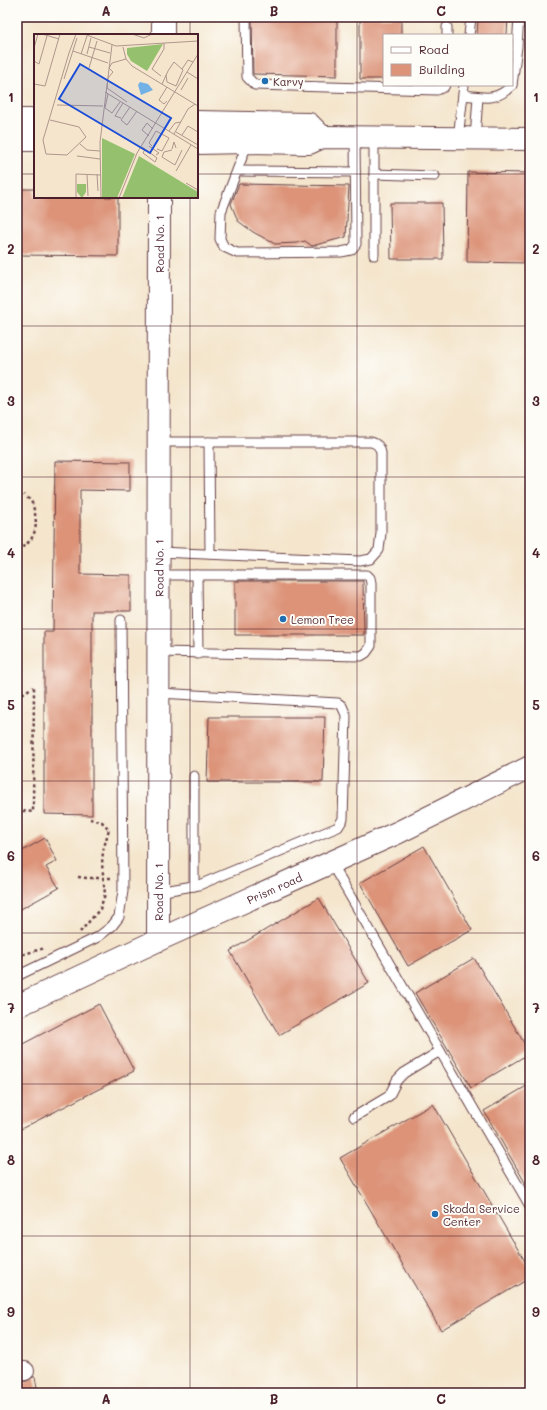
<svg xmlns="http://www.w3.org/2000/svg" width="547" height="1410" viewBox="0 0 547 1410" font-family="Mali,sans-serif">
	<rect width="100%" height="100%" fill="#fdfcf7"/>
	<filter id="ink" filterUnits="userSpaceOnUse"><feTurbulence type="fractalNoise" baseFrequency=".025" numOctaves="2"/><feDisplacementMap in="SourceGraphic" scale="8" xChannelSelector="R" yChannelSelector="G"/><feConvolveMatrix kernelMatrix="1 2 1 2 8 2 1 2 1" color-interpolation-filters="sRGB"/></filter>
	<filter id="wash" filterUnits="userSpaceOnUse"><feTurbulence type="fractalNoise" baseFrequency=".012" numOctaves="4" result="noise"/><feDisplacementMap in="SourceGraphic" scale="16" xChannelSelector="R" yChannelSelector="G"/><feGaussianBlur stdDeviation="0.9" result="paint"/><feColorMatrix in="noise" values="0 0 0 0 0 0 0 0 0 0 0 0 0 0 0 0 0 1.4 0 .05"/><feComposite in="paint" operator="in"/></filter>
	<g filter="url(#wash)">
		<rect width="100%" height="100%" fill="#f4e5cc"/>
		<g id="blocks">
			<g fill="#dc9378">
				<path d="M252,17H337V76L253,74Z"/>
				<path d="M360,17H401V35H384V79H360Z"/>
				<path d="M478,17H508L507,35H477Z"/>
				<path d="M468,172L530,173V263L467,262Z"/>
				<path d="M239,184L349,186L346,237L312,246L305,241L297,243L275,244L253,232L238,221L231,204Z"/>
				<path d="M17,189H35V197H118V256L17,255Z"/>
				<path d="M390,203H442L443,259H391Z"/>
				<path d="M55,461L130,462V491L80,490V574L131,575V611H92V815L44,814V632H53Z"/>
				<path d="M235,581H363L364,635H235Z"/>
				<path d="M209,717H325L323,782H207Z"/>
				<path d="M45,838L57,861L46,867L59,888L17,911V854Z"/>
				<path d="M424,846L472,930L408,966L360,883Z"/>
				<path d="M319,898L369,983L279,1035L230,951Z"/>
				<path d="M474,958L530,1053L471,1088L415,993Z"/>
				<path d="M99,1004L134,1071L17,1131V1047Z"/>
				<path d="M530,1084V1191L484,1111Z"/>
				<path d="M433,1104L530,1270V1278L441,1330L340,1158Z"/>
				<path d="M33,1377H35L38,1393H17V1382L27,1381Z"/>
			</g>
		</g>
	</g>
	<g filter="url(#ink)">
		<use href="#blocks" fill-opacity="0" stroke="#643d43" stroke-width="1"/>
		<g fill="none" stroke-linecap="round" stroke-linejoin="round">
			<g stroke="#643d43" stroke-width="11">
				<g id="service">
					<path d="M246,17L247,77L255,85L437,90L444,87L445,85"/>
					<path d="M447,27V35"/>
					<path d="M469,35L471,17"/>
					<path d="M512,85L517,47L519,17"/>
					<path d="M463,95C484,97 496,102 512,85"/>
					<path d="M374,137V255"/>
					<path d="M458,139L464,85"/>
					<path d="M475,139L478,97"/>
					<path d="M248,142L221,212L220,239L224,247L237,253L341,252L351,250L356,244L355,137"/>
					<path d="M238,171L355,172"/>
					<path d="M374,174L435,176"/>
					<path d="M158,442H371C378,444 380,447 381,453V533L379,550L371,559L360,561L159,552"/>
					<path d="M209,442L210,554"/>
					<path d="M159,575H367L370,578L371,583V646L366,653L361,656L159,652"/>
					<path d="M197,575L198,654"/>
					<path d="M331,863L530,1206"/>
					<path d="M194,886V776"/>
					<path d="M158,892L199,885L338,827L343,819L346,715L342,706L338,703L159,693"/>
					<path d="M17,976L98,937L112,926L119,917L123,891L121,620"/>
					<path d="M354,1117L389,1096L397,1080L404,1073L440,1051"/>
				</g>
			</g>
			<g stroke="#643d43" stroke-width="20">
				<path id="minor" d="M17,1372L25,1371"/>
			</g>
			<g stroke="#643d43" stroke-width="24">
				<g id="tertiary">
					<path d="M163,35V17"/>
					<path d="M17,120H35"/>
					<path d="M197,122L309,124L322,137"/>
					<path d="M17,140H35"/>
					<path d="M197,143L248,142L309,143L322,137L530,139"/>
					<path id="s1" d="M158,940L159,197"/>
					<path id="s2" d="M17,1006L167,936L399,832L530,767"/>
				</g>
			</g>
			<g stroke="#643d43" stroke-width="2.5" stroke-dasharray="3 3" stroke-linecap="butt">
				<path d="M17,550C33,543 38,530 35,514C34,510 33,504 31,501C30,499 26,497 24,495"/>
				<path d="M17,697L33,687"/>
				<path d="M17,809L23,811L33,812L34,687"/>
				<path d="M78,877L87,878H112"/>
				<path d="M80,932L100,909L105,894L102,864L103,851L109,829L102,822L90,819"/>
				<path d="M17,956L45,948"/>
			</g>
			<use href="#service" stroke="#fff" stroke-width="9"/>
			<use href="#minor" stroke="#fff" stroke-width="18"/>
			<use href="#tertiary" stroke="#fff" stroke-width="22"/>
		</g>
	</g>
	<path fill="none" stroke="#4a1f2b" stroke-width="1" stroke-opacity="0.55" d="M190,17V35M357,17V1393M17,174H35M197,174H530M190,197V1393M17,326H530M17,477H530M17,629H530M17,781H530M17,933H530M17,1084H530M17,1236H530"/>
	<g fill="#1f6fb2" stroke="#fdfcf7" stroke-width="1.5">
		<circle cx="265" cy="81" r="4"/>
		<circle cx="283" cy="619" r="4"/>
		<circle cx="435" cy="1214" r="4"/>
	</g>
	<g text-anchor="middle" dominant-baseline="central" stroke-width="4" stroke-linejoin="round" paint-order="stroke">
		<g font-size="11" fill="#4a1f2b" stroke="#fdfcf7" text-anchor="start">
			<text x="273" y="81">Karvy</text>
			<text x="291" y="619">Lemon Tree</text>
			<text x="443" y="1208">Skoda Service<tspan x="443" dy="13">Center</tspan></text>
		</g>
		<g font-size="11" fill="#4a1f2b" stroke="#fdfcf7">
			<text stroke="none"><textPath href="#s1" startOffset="696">Road No. 1</textPath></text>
			<text stroke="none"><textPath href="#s1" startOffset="372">Road No. 1</textPath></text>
			<text stroke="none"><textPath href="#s2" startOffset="283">Prism road</textPath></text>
			<text stroke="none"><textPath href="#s1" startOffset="48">Road No. 1</textPath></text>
		</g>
	</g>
	<g transform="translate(34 34)">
		<rect width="164" height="164" fill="#f4e5cc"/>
		<path d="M129,10L113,37L97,27L93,20V14ZM68,104L101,120L83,164H68ZM105,122L164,158V164H88ZM43,150H52V158L48,164L43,158Z" fill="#95c16f"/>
		<path d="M106,48L114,50L119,56L107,61L104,51Z" fill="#72b1e5"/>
		<path fill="none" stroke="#b0968c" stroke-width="1" d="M8,0L25,5M50,0L82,12L164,7M98,0L110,4L118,0M55,13L76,19M89,13L92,25L98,32L164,72M0,14L4,0M39,17L74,29M47,20L53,2M53,20L57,4M92,25L78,29L75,34L79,38L74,44L73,54L93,68M0,27L5,30L13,2M55,34L63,7M148,35L154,26L159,28M153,38L164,45M127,42L118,35L130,15V9M30,45L43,4M0,50L11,52L26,0M128,50L134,37L140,28L149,36L142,52L133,48L132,41M147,56L154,44M71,58L164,115M74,60L71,74L78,79L86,68M133,67L130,70L125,66L133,53M23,71L69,72M96,73L87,86L93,91L103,77M87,84L81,82L89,69M16,86L45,93L52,103L33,121L12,120L9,106L35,19L42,0M135,97L141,89L147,88M142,98L164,111M140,100L154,75L161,70M148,101L154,92L164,98M115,102L108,96L113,89L119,95M46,110L53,116L66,117M115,112L125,119L122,121M118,112L115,109L122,97L135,104L128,117L123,115M108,113L111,115L123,124L121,128L109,119L111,115M138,115L140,108L142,114M138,116L130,118L128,123L141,131L148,116M43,122L66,125M142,137L157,111M53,140L54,162M63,140L64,157M152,149L164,156M42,164V140L66,141M67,164L66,108L78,11M85,164L103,119L164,20"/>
		<path fill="#1d4ed8" fill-opacity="0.15" stroke="#1d4ed8" stroke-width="2" d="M46,30L137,84L116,119L25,65Z"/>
		<rect width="164" height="164" fill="none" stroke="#4a1f2b" stroke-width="2"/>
	</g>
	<rect width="547" height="1410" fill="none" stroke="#fdfcf7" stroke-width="44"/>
	<rect x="383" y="34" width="130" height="52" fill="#fdfcf7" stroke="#b5a4a5"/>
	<rect x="391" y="47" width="20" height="6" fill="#ffffff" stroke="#b5a4a5"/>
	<text x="419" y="54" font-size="12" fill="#4a1f2b">Road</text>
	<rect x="391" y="64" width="20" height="12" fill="#dc9378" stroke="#b5a4a5"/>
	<text x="419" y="74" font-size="12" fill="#4a1f2b">Building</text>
	<rect x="22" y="22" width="503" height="1366" fill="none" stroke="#4a1f2b" stroke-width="1.5"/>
	<g font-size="13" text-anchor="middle" font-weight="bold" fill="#4a1f2b">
		<text x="106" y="16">A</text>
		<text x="274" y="16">B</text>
		<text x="441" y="16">C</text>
		<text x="11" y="102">1</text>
		<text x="536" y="102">1</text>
		<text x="11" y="254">2</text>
		<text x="536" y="254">2</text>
		<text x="11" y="406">3</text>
		<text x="536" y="406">3</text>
		<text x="11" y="558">4</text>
		<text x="536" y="558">4</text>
		<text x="11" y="710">5</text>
		<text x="536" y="710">5</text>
		<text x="11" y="861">6</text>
		<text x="536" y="861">6</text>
		<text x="11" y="1013">7</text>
		<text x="536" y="1013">7</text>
		<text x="11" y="1165">8</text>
		<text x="536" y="1165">8</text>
		<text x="11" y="1317">9</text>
		<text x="536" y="1317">9</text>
		<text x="106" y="1404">A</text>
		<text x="274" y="1404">B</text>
		<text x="441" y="1404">C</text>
	</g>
</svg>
